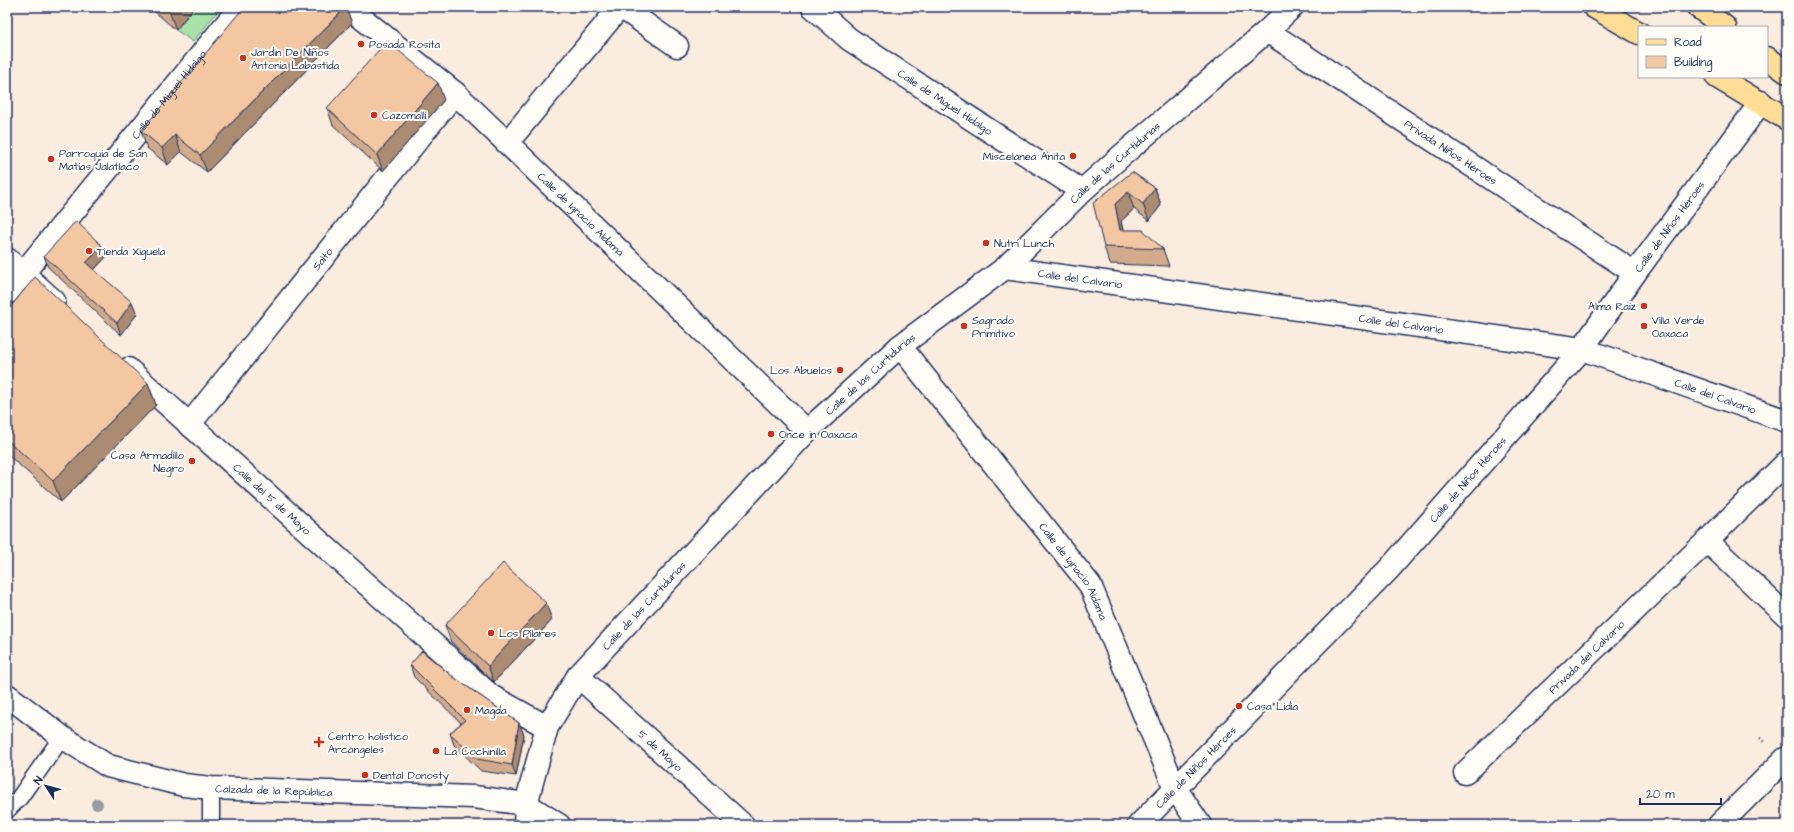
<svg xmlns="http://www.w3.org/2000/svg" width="1794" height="832" viewBox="0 0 1794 832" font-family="'Architects Daughter',sans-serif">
	<rect width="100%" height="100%" fill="#faecde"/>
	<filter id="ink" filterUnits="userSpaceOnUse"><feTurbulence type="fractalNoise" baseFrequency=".025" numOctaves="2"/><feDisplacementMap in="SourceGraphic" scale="8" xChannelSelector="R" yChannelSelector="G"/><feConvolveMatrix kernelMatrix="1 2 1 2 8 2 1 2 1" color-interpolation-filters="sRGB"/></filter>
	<g filter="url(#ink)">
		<path fill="#a8e2a8" stroke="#628883" d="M194,7H221L193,42L176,30Z"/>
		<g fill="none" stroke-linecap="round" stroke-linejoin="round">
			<g stroke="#1b2f5e" stroke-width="19">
				<g id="lane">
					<path d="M211,788V825"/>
					<path d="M7,810L20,797L62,737"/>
				</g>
			</g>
			<g stroke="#1b2f5e" stroke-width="25">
				<g id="street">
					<path id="s1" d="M348,7L455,93L807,431"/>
					<path d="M621,7L677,46"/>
					<path id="s2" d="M813,7L849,39L1082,191"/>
					<path id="s3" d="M1267,31L1635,273"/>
					<path d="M507,143L620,7"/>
					<path d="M7,259L54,301"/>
					<path id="s4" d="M1005,268L1582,349L1787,421"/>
					<path id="s5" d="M7,293L240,7"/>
					<path id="s6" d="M900,346L1090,585L1175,788L1200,825"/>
					<path id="s7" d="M128,369L491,696L547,727"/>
					<path id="s8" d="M189,425L455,93"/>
					<path d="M1707,541L1787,616"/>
					<path id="s9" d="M578,676L743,825"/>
					<path id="s10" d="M1465,773L1707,541L1787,462"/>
					<path id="s11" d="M525,825L526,804L547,727L578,676L807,431L900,346L1005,268L1082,191L1120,157L1267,31L1292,7"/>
					<path id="s12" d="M1139,825L1389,569L1582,349L1635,273L1761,102"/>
					<path d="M1719,825L1785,759L1787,761"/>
				</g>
			</g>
			<g stroke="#1b2f5e" stroke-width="25">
				<g id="secondary">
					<path id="s13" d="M7,695L62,737L108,766L184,785L211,788L474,797L526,804L559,825"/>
				</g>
			</g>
			<g stroke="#1b2f5e" stroke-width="25">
				<g id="primary">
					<path d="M1594,7L1639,33"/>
					<path d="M1698,7L1725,27"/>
					<path d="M1767,58L1787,72"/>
					<path d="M1717,77L1787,119"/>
				</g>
			</g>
			<path stroke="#1b2f5e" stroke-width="2.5" stroke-dasharray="1 3" stroke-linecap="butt" d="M1760,738L1765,743"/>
			<use href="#lane" stroke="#fdfcf7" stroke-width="16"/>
			<use href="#street" stroke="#fdfcf7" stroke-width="22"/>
			<use href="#secondary" stroke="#fdfcf7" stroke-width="22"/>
			<use href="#primary" stroke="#ffdd96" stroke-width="22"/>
		</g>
		<circle fill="#939da2" cx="97" cy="804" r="6"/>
		<g fill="#d2ab8c" stroke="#1b2f5e">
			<path d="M149,7H194L176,30Z"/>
			<path d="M352,23L207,172L181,152L168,165L147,148L141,131Z"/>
			<path d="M444,100L383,171L333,125L327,108Z"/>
			<path d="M1132,172L1155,188L1161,205L1149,221L1134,209L1121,221L1123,230L1163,249L1169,266L1110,264L1104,247Z"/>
			<path d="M44,256L106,257L94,270L137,314L121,335L48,267Z"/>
			<path d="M7,311L148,383L156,405L61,502L7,454Z"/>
			<path d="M552,620L494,682L451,642L445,625Z"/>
			<path d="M410,665L452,676L519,723L524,735L516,776L481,771L454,745L450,733L461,723L414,677Z"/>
		</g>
		<g fill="#ab8b72" stroke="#1b2f5e">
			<path d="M169,7H194L176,30L168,8Z"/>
			<path d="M346,7L352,23L207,172L200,155Z"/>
			<path d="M438,83L444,100L383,171L377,155Z"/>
			<path d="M175,135L181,152L168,165L162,148Z"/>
			<path d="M1155,188L1161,205L1149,221L1143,204Z"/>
			<path d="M1128,192L1134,209L1121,221L1126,247L1120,230L1115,204Z"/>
			<path d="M102,246L106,257L90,274L86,263Z"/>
			<path d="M132,302L137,314L121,335L117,323Z"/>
			<path d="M148,383L156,405L61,502L53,481Z"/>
			<path d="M546,603L552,620L494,682L488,666Z"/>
			<path d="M519,723L524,735L516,776L512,765Z"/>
		</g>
		<g fill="#f4c7a3" stroke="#1b2f5e">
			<path d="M244,7H346L200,155L175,135L162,148L141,131Z"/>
			<path d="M387,41L438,83L377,155L327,108Z"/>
			<path d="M1132,172L1155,188L1143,204L1128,192L1115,204L1120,230H1143L1163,249L1104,247L1093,203Z"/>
			<path d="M76,221L102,246L86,263L132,302L117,323L44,256Z"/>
			<path d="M35,277L148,383L53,481L7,440V311Z"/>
			<path d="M503,563L546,603L488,666L445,625Z"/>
			<path d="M422,651L452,676L519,723L512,765L477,759L450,733L465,720L410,665Z"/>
		</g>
	</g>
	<g fill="#c8321e" stroke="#fdfcf7" stroke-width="1.5">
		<circle cx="361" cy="44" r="4"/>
		<circle cx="243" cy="58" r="4"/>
		<circle cx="374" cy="115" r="4"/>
		<circle cx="1073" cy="156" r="4"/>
		<circle cx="51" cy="159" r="4"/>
		<circle cx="986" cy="243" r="4"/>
		<circle cx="89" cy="251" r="4"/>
		<circle cx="1644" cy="306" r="4"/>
		<circle cx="964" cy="326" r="4"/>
		<circle cx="1644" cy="326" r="4"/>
		<circle cx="840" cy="370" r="4"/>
		<circle cx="771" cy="434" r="4"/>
		<circle cx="192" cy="461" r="4"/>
		<circle cx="491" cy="633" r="4"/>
		<circle cx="1239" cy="706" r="4"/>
		<circle cx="467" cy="710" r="4"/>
		<path d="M317 736h4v4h4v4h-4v4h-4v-4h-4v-4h4z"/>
		<circle cx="436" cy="751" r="4"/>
		<circle cx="365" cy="775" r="4"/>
	</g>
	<g text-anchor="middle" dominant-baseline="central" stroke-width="4" stroke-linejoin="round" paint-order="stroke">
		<g font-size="11" fill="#1b2f5e" stroke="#fdfcf7" text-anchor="start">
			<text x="369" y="44">Posada Rosita</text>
			<text x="251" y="52">Jardin De Niños<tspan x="251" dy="13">Antonia Labastida</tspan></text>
			<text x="382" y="115">Cazomalli</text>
			<text x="59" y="153">Parroquía de San<tspan x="59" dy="13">Matías Jalatlaco</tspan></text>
			<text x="1065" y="156" text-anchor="end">Miscelanea Anita</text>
			<text x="994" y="243">Nutri Lunch</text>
			<text x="97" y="251">Tienda Xiguela</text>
			<text x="1636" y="306" text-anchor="end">Alma Raíz</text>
			<text x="972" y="320">Sagrado<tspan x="972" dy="13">Primitivo</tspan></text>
			<text x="1652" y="320">Villa Verde<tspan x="1652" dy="13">Oaxaca</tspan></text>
			<text x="832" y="370" text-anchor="end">Los Abuelos</text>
			<text x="779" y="434">Once in Oaxaca</text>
			<text x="184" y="455" text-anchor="end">Casa Armadillo<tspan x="184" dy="13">Negro</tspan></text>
			<text x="499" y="633">Los Pilares</text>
			<text x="1247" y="706">Casa Lidia</text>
			<text x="475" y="710">Magda</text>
			<text x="328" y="736">Centro holístico<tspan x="328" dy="13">Arcángeles</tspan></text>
			<text x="444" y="751">La Cochinilla</text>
			<text x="373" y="775">Dental Donosty</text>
		</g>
		<g font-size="11" fill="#1b2f5e" stroke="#fdfcf7">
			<text stroke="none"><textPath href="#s5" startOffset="256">Calle de Miguel Hidalgo</textPath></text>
			<text stroke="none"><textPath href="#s2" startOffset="163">Calle de Miguel Hidalgo</textPath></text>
			<text stroke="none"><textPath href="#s3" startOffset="220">Privada Niños Héroes</textPath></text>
			<text stroke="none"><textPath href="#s11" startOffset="905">Calle de las Curtidurías</textPath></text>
			<text stroke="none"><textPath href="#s1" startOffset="312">Calle de Ignacio Aldama</textPath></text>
			<text stroke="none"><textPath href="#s12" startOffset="801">Calle de Niños Héroes</textPath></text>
			<text stroke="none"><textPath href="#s8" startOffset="213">Salto</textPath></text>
			<text stroke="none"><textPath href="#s4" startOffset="76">Calle del Calvario</textPath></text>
			<text stroke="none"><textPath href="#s4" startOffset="400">Calle del Calvario</textPath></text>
			<text stroke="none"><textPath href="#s11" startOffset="581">Calle de las Curtidurías</textPath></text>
			<text stroke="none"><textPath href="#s4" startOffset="724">Calle del Calvario</textPath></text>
			<text stroke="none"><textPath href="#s12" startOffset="477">Calle de Niños Héroes</textPath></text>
			<text stroke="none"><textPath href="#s7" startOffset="194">Calle del 5 de Mayo</textPath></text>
			<text stroke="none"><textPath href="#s6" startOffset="285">Calle de Ignacio Aldama</textPath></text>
			<text stroke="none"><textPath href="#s11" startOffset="257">Calle de las Curtidurías</textPath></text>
			<text stroke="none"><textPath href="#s10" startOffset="168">Privada del Calvario</textPath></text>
			<text stroke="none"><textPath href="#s9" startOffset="111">5 de Mayo</textPath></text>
			<text stroke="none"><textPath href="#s12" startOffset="81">Calle de Niños Héroes</textPath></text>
			<text stroke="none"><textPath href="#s13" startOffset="292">Calzada de la República</textPath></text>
		</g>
	</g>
	<rect width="1794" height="832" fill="none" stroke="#fdfcf7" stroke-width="24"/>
	<rect x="12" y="12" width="1770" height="808" fill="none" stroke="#1b2f5e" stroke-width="1.5" filter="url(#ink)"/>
	<rect x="1638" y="26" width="130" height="52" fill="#fdfcf7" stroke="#a3aaba"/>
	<rect x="1646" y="39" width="20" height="6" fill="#ffdd96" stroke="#a3aaba"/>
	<text x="1674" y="46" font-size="12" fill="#1b2f5e">Road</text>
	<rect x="1646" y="56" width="20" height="12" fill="#f4c7a3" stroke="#a3aaba"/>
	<text x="1674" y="66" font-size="12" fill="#1b2f5e">Building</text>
	<g transform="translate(46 786) rotate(306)" stroke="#fdfcf7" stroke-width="3" paint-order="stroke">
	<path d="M0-3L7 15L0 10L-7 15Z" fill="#1b2f5e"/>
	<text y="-6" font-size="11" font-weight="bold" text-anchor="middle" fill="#1b2f5e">N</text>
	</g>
	<path d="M1640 798v6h81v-6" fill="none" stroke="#1b2f5e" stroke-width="2"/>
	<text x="1646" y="798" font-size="12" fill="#1b2f5e" stroke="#fdfcf7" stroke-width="3" paint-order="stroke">20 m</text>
</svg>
